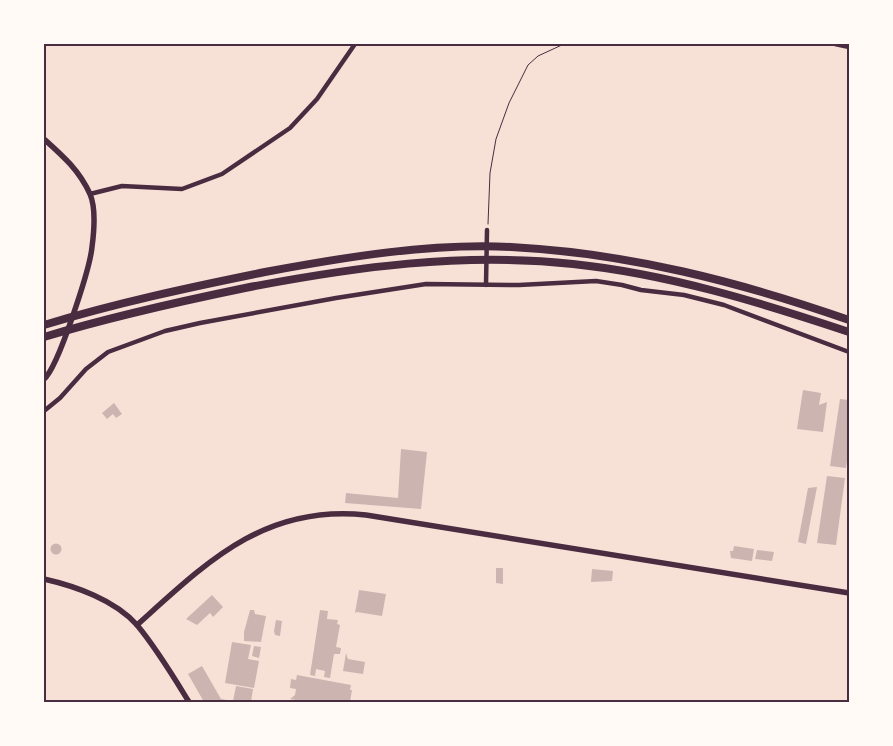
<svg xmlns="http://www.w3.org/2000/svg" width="893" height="746" viewBox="0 0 893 746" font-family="Cabin,sans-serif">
	<rect width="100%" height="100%" fill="#f7e1d7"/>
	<g fill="#ccb4b1">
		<path d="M803,390L821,393L819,405L827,402L823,432L797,429Z"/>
		<path d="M840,399L849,400V447L846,468L830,466Z"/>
		<path d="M114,403L122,414L116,418L113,414L107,419L102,413Z"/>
		<path d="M401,449L427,452L421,509L345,503L346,493L398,498Z"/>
		<path d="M827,476L845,478L836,545L817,543Z"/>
		<path d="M817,487L806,544L798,542L808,488Z"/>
		<circle cx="56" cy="549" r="5.5"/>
		<path d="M734,546L754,549L752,561L731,558L730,551H733Z"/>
		<path d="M757,550L774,552L772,561L755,559Z"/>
		<path d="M496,568H503V584L496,583Z"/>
		<path d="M592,569L613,571L612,581L591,582Z"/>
		<path d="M359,590L386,594L382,616L357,612L355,613Z"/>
		<path d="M212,595L223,607L213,617L210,613L197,625L186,619Z"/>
		<path d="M250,610H254L255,614L266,616L261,642L244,641V632Z"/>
		<path d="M320,610L328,611L327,619L338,620L337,624L340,625L336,647L341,648L340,654H334L330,678L324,677L325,671L316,669L315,676L310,675Z"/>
		<path d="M276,620L282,621L280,636L275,635L274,631Z"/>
		<path d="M232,642L251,645L248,659L259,661L254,688L225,683Z"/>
		<path d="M254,646L261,647L259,658L252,656Z"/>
		<path d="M346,653L348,659L365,662L363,674L343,671Z"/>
		<path d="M202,666L221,699L233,701L236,686L253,689L251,702H204L188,674Z"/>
		<path d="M297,675L351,685L350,690H352L350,702H307L290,699L295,695L296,689L290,688L291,679L296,680Z"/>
	</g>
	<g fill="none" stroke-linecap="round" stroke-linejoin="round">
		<path stroke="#4a2c40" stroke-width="1" d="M488,224L490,173L496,139L509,103L528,65L538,56L564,44"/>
		<g stroke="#4a2c40" stroke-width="4.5">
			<path d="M835,44L849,47"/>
			<path d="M90,194L122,186L182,189L222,174L290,128L317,99L355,44"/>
			<path d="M486,285L487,230"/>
			<path d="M44,411L60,398L86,369L108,352L165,331L200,323L336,298L426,284L519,285L596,281L622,285L641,290L684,295L724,305L849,352"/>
		</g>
		<g stroke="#4a2c40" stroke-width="5.5">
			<path d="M44,139C63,156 79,170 90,194C96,208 94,232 92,247C90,268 58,368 44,379"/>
			<path d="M44,579C75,586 115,600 137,625C157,649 173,676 189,702"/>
			<path d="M137,625C206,563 264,504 366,515L849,593"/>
		</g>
		<g stroke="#4a2c40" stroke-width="8">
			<path d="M44,325C116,303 191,287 265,272C346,257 429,243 511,247C628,253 740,282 849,320"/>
			<path d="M44,337C110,317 177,302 245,288C354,267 462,252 573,264C668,274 759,302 849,332"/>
		</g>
	</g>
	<rect width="893" height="746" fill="none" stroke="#fffaf5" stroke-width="90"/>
	<rect x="45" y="45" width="803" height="656" fill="none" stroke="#4a2c40" stroke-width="2"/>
</svg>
